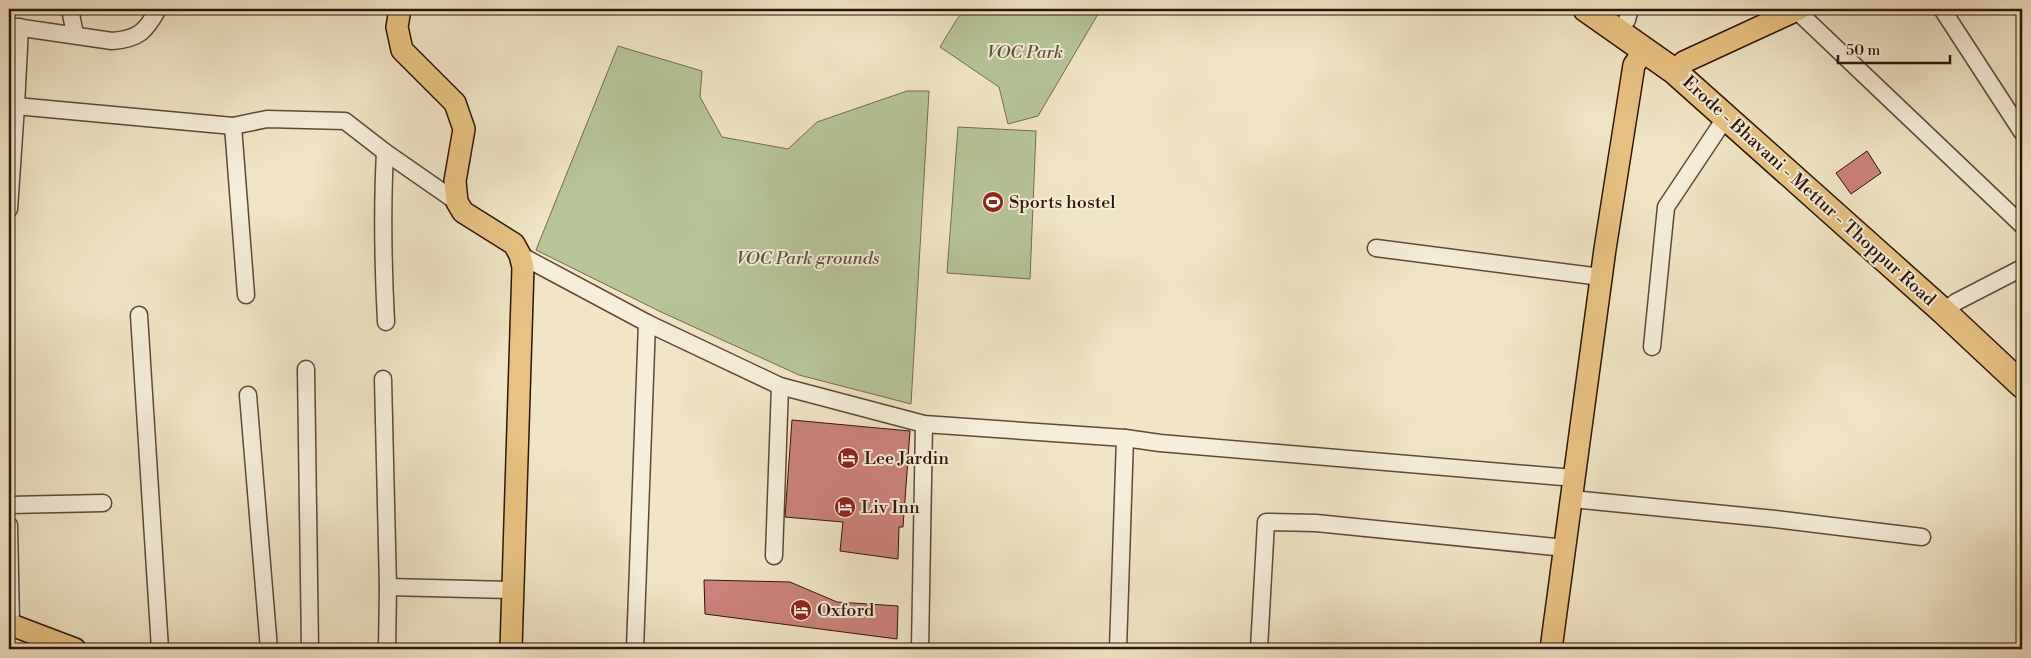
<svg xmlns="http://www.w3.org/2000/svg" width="2031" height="658" viewBox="0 0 2031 658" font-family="'Libre Bodoni',serif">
	<rect width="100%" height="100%" fill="#f1e5c5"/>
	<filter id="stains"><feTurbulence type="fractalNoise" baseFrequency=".004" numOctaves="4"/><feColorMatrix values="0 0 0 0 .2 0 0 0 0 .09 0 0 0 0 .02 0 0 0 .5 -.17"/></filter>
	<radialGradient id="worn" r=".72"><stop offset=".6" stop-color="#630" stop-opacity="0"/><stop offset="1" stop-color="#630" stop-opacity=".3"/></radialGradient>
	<g fill="#b7c597" stroke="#736c50">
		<path d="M966,9H1101L1038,116L1008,124L999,87L940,47L957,19Z"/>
		<path d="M618,46L702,71L700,97L722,137L788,149L817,122L907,91H929L911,404L799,375L659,311L536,250Z"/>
		<path d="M958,127L1036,131L1030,279L947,273Z"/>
	</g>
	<g fill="#cc837c" stroke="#2f1408">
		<path d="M1867,151L1881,173L1851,194L1836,173Z"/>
		<path d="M792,420L910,431L903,527H899L898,559L840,551L843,522L785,517Z"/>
		<path d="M704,580L790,582L837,602L898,606L897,639L705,614Z"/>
	</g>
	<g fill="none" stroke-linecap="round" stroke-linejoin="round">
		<g stroke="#604837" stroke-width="19">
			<g id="minor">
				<path d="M70,9L75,34"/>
				<path d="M1795,9L2022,225"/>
				<path d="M1942,9L2022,132"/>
				<path d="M1627,20L1630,9"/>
				<path d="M9,26L112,41C139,39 146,31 158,9"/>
				<path d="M16,106L233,126L267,119L345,121L385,152L457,202"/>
				<path d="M233,126L246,295"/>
				<path d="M385,152C382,209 383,265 386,322"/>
				<path d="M9,209L16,106L20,27"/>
				<path d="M1376,248L1601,277"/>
				<path d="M520,255L647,323L635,649"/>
				<path d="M1944,312L1956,302L2022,268"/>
				<path d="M139,315L160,649"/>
				<path d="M647,323L780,386L924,424L1125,438L1160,443L1574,478"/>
				<path d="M1652,347L1666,207L1726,117"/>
				<path d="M306,369L310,649"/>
				<path d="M383,379L388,587L387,649"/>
				<path d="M248,395L269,649"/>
				<path d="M1572,499L1775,519L1922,537"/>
				<path d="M9,505L103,503"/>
				<path d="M9,525L11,625"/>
				<path d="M774,556L780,386"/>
				<path d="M388,587L513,590"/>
				<path d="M920,649L924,424"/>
				<path d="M1118,649L1125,438"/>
				<path d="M1259,649L1266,522L1316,523L1565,548"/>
			</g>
		</g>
		<g stroke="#2f1408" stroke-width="24">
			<g id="major">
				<path d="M400,9L397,27L402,50L455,103L464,129L455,181L457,202L463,212L514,244L520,255L523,267L511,649"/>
				<path d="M1674,71L1684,62L1799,9"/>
				<path d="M9,624L75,649"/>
				<path d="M1551,649L1605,249L1634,65L1644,51"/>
			</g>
		</g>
		<g stroke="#2f1408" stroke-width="28">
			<path id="highway" d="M1586,9L1674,71L1944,312L2022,385"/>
		</g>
		<use href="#minor" stroke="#f6eed9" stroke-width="16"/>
		<use href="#major" stroke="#e8c282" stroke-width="21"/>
		<use href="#highway" stroke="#e8c282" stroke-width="25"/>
	</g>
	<defs>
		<g id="stadium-disc" transform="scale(1.125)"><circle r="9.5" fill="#8f2418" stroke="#f6eed9"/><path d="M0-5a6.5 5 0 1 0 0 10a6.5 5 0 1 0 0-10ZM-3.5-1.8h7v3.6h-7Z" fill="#fff"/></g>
		<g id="hotel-disc" transform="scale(1.125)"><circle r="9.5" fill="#8f2418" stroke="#f6eed9"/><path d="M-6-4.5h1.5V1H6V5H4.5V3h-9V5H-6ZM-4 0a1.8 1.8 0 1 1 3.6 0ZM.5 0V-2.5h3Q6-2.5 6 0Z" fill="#fff"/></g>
	</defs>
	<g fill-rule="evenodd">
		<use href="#stadium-disc" x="993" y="202"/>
		<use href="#hotel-disc" x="848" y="458"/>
		<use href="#hotel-disc" x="845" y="507"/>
		<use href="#hotel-disc" x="801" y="610"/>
	</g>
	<g text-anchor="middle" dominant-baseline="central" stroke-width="4" stroke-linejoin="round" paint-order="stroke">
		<g font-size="18" font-style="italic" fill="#5f523a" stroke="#f6eed9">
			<text x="1025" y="52">VOC Park</text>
			<text x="808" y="258">VOC Park grounds</text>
		</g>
		<g font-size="18" fill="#2f1408" stroke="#f6eed9">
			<text transform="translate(1809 191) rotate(42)">Erode - Bhavani - Mettur - Thoppur Road</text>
		</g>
		<g font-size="18" fill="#2f1408" stroke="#f6eed9" text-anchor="start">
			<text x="1009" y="202">Sports hostel</text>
			<text x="864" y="458">Lee Jardin</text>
			<text x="861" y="507">Liv Inn</text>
			<text x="817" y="610">Oxford</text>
		</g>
	</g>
	<rect width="2031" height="658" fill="none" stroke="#f1e5c5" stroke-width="30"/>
	<rect x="10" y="10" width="2011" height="638" fill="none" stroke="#2f1408" stroke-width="2.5"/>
	<rect x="15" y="15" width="2001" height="628" fill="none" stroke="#2f1408"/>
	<path d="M1838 55v8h112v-8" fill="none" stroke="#2f1408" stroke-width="2.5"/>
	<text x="1846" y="55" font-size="15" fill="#2f1408" stroke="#f6eed9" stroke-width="4" paint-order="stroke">50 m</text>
	<rect width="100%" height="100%" filter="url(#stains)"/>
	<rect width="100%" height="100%" fill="url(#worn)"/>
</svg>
